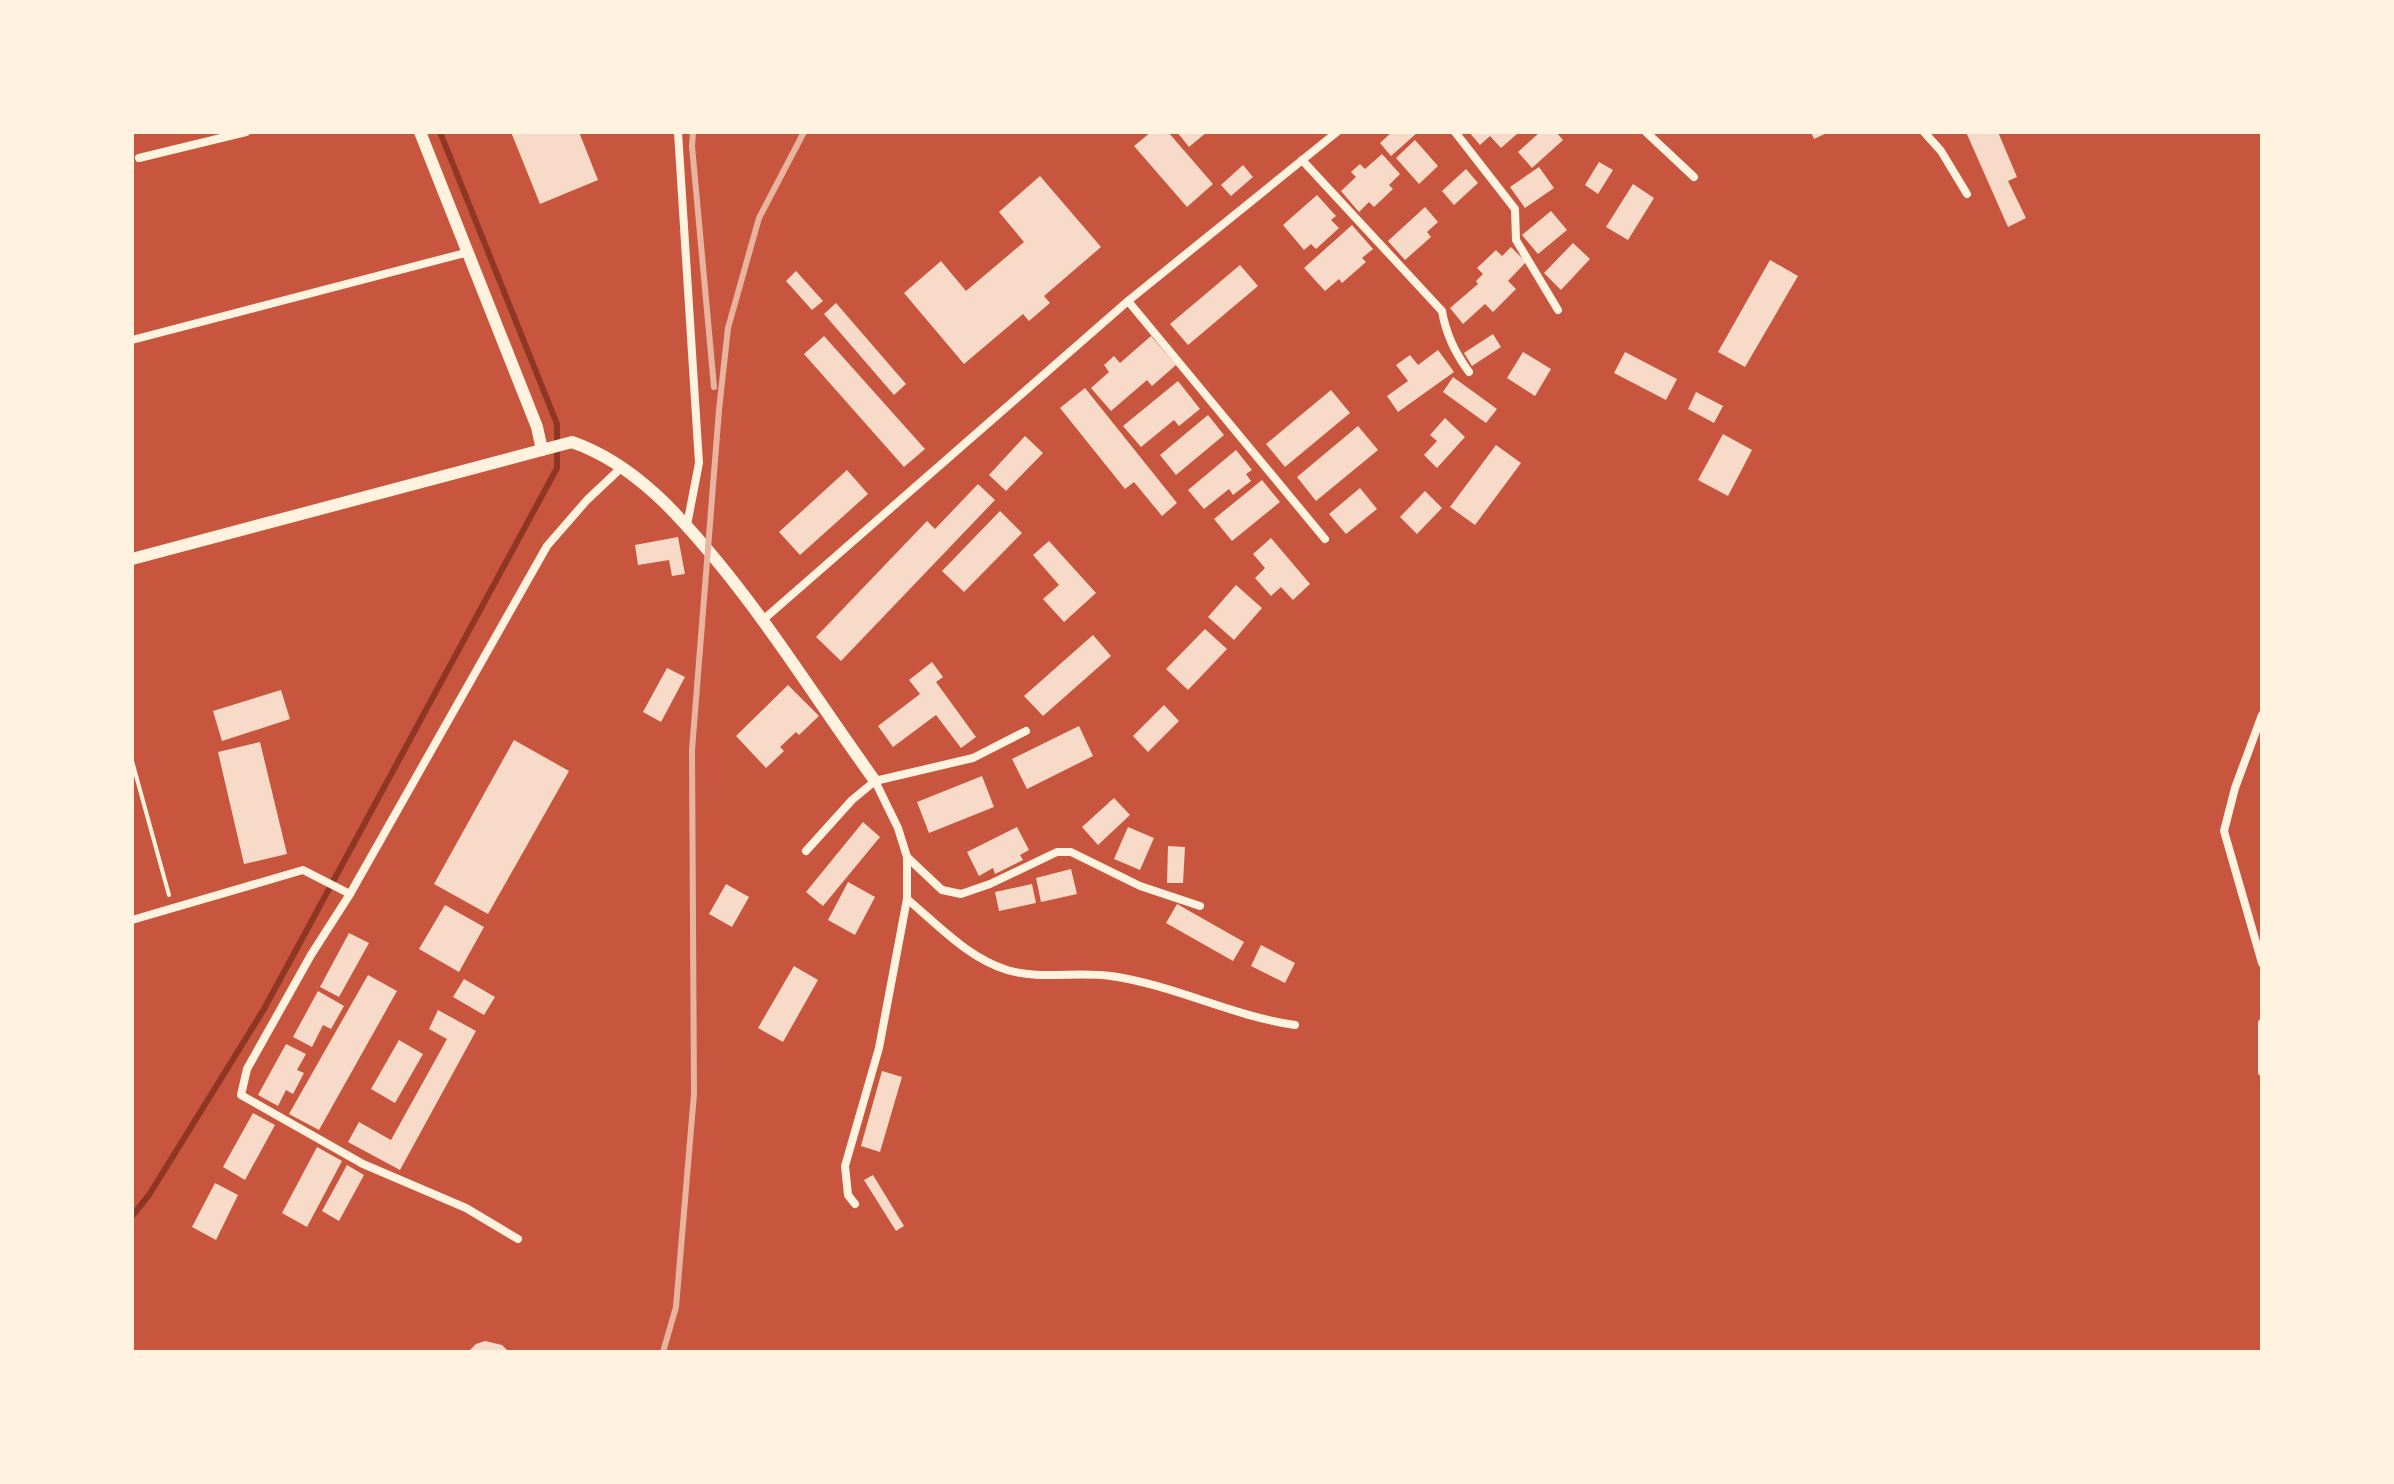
<svg xmlns="http://www.w3.org/2000/svg" width="2394" height="1484" viewBox="0 0 2394 1484" font-family="'Source Sans 3',sans-serif">
	<rect width="100%" height="100%" fill="#c8553d"/>
	<g fill="none" stroke-linecap="round" stroke-linejoin="round">
		<path stroke="#8f3625" stroke-width="6" d="M132,1216L149,1195L264,1009L557,468V424L440,132"/>
	</g>
	<g fill="#f7dbc8">
		<path d="M511,132H579L598,180L540,204Z"/>
		<path d="M1151,132H1168L1213,184L1187,207L1134,146Z"/>
		<path d="M1177,132H1207L1189,147Z"/>
		<path d="M1392,132H1418L1391,156L1380,143Z"/>
		<path d="M1469,132H1515L1517,134L1501,148L1490,136L1480,145Z"/>
		<path d="M1540,132H1556L1563,140L1532,168L1518,152Z"/>
		<path d="M1811,132H1829L1814,139Z"/>
		<path d="M1966,132H1998L2017,177L2008,181L2026,218L2008,227Z"/>
		<path d="M1415,140L1438,166L1419,184L1396,158Z"/>
		<path d="M1382,154L1400,174L1389,185L1393,189L1374,207L1369,202L1359,212L1341,191L1356,177L1351,172L1360,164L1365,169Z"/>
		<path d="M1599,162L1613,170L1598,194L1585,185Z"/>
		<path d="M1243,165L1253,177L1231,196L1221,185Z"/>
		<path d="M1539,167L1554,188L1525,208L1510,187Z"/>
		<path d="M1466,169L1478,183L1454,205L1442,191Z"/>
		<path d="M1040,176L1101,247L1044,296L1050,303L1029,321L1023,314L964,364L904,293L941,261L966,291L1024,242L999,212Z"/>
		<path d="M1633,184L1654,198L1628,240L1606,227Z"/>
		<path d="M1317,195L1336,216L1331,220L1339,228L1316,249L1311,244L1304,250L1283,225Z"/>
		<path d="M1425,207L1438,222L1427,232L1431,237L1405,260L1388,241Z"/>
		<path d="M1551,211L1567,230L1538,254L1522,235Z"/>
		<path d="M1352,225L1373,249L1362,258L1366,262L1342,283L1339,279L1325,291L1304,268Z"/>
		<path d="M1573,243L1590,259L1561,290L1544,273Z"/>
		<path d="M1511,247L1526,262L1508,281L1516,289L1493,312L1485,304L1463,324L1450,308L1478,284L1476,281L1483,274L1477,268L1496,250L1502,256Z"/>
		<path d="M1770,260L1798,276L1745,367L1718,352Z"/>
		<path d="M1240,265L1258,286L1188,345L1170,324Z"/>
		<path d="M796,271L823,301L812,310L786,281Z"/>
		<path d="M836,303L906,384L894,395L824,314Z"/>
		<path d="M1493,334L1501,347L1472,366L1464,353Z"/>
		<path d="M824,336L925,449L904,467L804,354Z"/>
		<path d="M1151,336L1176,365L1152,386L1147,380L1111,411L1091,388L1109,372L1104,365L1114,356L1120,363Z"/>
		<path d="M1438,350L1454,372L1398,412L1387,396L1408,381L1396,365L1410,355L1418,365Z"/>
		<path d="M1523,352L1551,369L1535,396L1507,378Z"/>
		<path d="M1625,352L1677,379L1666,400L1614,373Z"/>
		<path d="M1453,377L1497,409L1486,423L1443,392Z"/>
		<path d="M1178,381L1200,409L1179,426L1174,420L1141,447L1123,426Z"/>
		<path d="M1085,388L1177,503L1162,516L1134,482L1125,489L1060,408Z"/>
		<path d="M1331,390L1350,413L1285,467L1266,444Z"/>
		<path d="M1696,392L1723,406L1714,423L1688,409Z"/>
		<path d="M1208,415L1224,435L1176,475L1160,455Z"/>
		<path d="M1445,418L1465,437L1437,468L1424,455L1437,441L1430,435Z"/>
		<path d="M1358,426L1378,450L1316,501L1297,477Z"/>
		<path d="M1723,434L1752,450L1728,496L1698,480Z"/>
		<path d="M1025,436L1043,453L1006,491L989,475Z"/>
		<path d="M1496,445L1521,463L1475,525L1450,507Z"/>
		<path d="M1236,450L1252,470L1246,474L1251,481L1233,495L1229,489L1204,509L1188,490Z"/>
		<path d="M847,470L868,494L800,555L779,532Z"/>
		<path d="M1262,480L1280,502L1232,541L1214,519Z"/>
		<path d="M978,484L995,500L841,661L816,637L927,521L935,529Z"/>
		<path d="M1360,488L1377,509L1346,534L1329,514Z"/>
		<path d="M1425,491L1442,508L1417,534L1400,517Z"/>
		<path d="M1000,511L1022,533L964,592L942,571Z"/>
		<path d="M678,537L685,574L672,576L669,560L638,565L635,545Z"/>
		<path d="M1271,538L1310,584L1293,600L1281,587L1271,596L1255,578L1265,568L1253,554Z"/>
		<path d="M1049,541L1096,593L1064,622L1043,599L1059,585L1033,555Z"/>
		<path d="M1236,585L1262,608L1234,640L1208,617Z"/>
		<path d="M1205,629L1227,649L1188,690L1166,669Z"/>
		<path d="M1093,635L1111,656L1043,716L1024,696Z"/>
		<path d="M932,662L943,677L936,682L976,737L961,748L936,715L893,747L878,726L920,694L909,680Z"/>
		<path d="M667,668L685,677L661,722L643,712Z"/>
		<path d="M788,685L819,716L799,735L796,732L780,747L784,751L766,768L736,736Z"/>
		<path d="M281,690L290,719L222,741L213,711Z"/>
		<path d="M1164,705L1179,721L1148,752L1133,736Z"/>
		<path d="M1079,726L1093,756L1027,789L1012,759Z"/>
		<path d="M514,740L569,771L488,914L434,884Z"/>
		<path d="M260,742L287,854L244,864L218,752Z"/>
		<path d="M982,776L994,807L929,833L917,802Z"/>
		<path d="M1114,798L1130,815L1098,845L1082,827Z"/>
		<path d="M863,822L880,837L823,906L806,892Z"/>
		<path d="M1017,827L1029,850L1020,855L1023,860L995,874L993,868L979,876L967,852Z"/>
		<path d="M1128,827L1154,838L1140,870L1114,859Z"/>
		<path d="M1168,846L1185,847L1183,883H1167Z"/>
		<path d="M1071,869L1077,894L1041,902L1036,878Z"/>
		<path d="M848,882L875,897L855,935L828,920Z"/>
		<path d="M726,884L749,897L732,927L709,914Z"/>
		<path d="M1032,884L1036,903L999,911L995,892Z"/>
		<path d="M1177,904L1244,942L1233,961L1166,923Z"/>
		<path d="M445,905L484,927L459,972L419,949Z"/>
		<path d="M349,933L369,943L339,997L320,987Z"/>
		<path d="M1261,945L1295,963L1285,983L1251,966Z"/>
		<path d="M794,966L818,980L783,1042L758,1028Z"/>
		<path d="M368,975L397,991L319,1130L289,1114Z"/>
		<path d="M464,979L495,997L484,1015L453,997Z"/>
		<path d="M318,991L344,1006L331,1029L323,1025L312,1047L293,1037Z"/>
		<path d="M438,1010L476,1031L400,1170L348,1142L359,1122L391,1140L447,1039L429,1029Z"/>
		<path d="M399,1040L423,1054L395,1103L371,1089Z"/>
		<path d="M286,1044L306,1054L297,1070L304,1073L293,1094L286,1090L278,1106L258,1095Z"/>
		<path d="M882,1071L902,1077L880,1152L861,1146Z"/>
		<path d="M253,1113L275,1125L245,1180L223,1167Z"/>
		<path d="M317,1147L342,1161L307,1227L282,1213Z"/>
		<path d="M347,1165L364,1175L339,1221L322,1211Z"/>
		<path d="M873,1175L904,1226L896,1231L864,1180Z"/>
		<path d="M215,1183L238,1195L216,1240L192,1227Z"/>
		<path d="M485,1341L502,1345L509,1352H468L476,1344Z"/>
	</g>
	<g fill="none" stroke-linecap="round" stroke-linejoin="round">
		<path stroke="#fff3e0" stroke-width="4" d="M132,761L169,895"/>
		<g stroke="#fff3e0" stroke-width="8">
			<path d="M678,132L699,463L687,525"/>
			<path d="M1455,132L1515,209L1516,240L1558,310"/>
			<path d="M1646,132L1694,177"/>
			<path d="M1924,132L1941,151L1967,194"/>
			<path d="M139,158L246,132"/>
			<path d="M1302,160L1442,311C1446,335 1455,353 1469,372"/>
			<path d="M1128,301L1325,539"/>
			<path d="M132,340L469,252"/>
			<path d="M764,619L1128,301L1337,132"/>
			<path d="M2262,715L2235,788L2224,831L2262,963"/>
			<path d="M875,781L898,828L907,857L942,890L961,894L990,884L1057,852H1071L1140,886L1200,906"/>
			<path d="M806,851L852,800L875,781L973,758L1026,731"/>
			<path d="M907,899C938,925 968,958 1007,970C1039,980 1078,971 1111,976C1174,985 1232,1016 1295,1025"/>
			<path d="M132,920L303,870L350,894"/>
			<path d="M2262,1023V1072"/>
			<path d="M855,1204L848,1195L845,1166L879,1048L907,899V857"/>
			<path d="M518,1239L466,1208L363,1164L241,1095L247,1069L311,955L350,894L547,546L587,500L621,468"/>
		</g>
		<g stroke="#fff3e0" stroke-width="12">
			<path d="M420,132L537,427L542,450"/>
			<path d="M132,559L572,442C635,464 680,516 721,566C777,635 823,709 875,781"/>
		</g>
		<g stroke="#e9b49f" stroke-width="6">
			<path d="M693,132L692,146L714,387"/>
			<path d="M663,1352L676,1307L694,1094L692,750L719,410L728,328L759,218L804,132"/>
		</g>
	</g>
	<rect width="2394" height="1484" fill="none" stroke="#fff3e0" stroke-width="268"/>
</svg>
